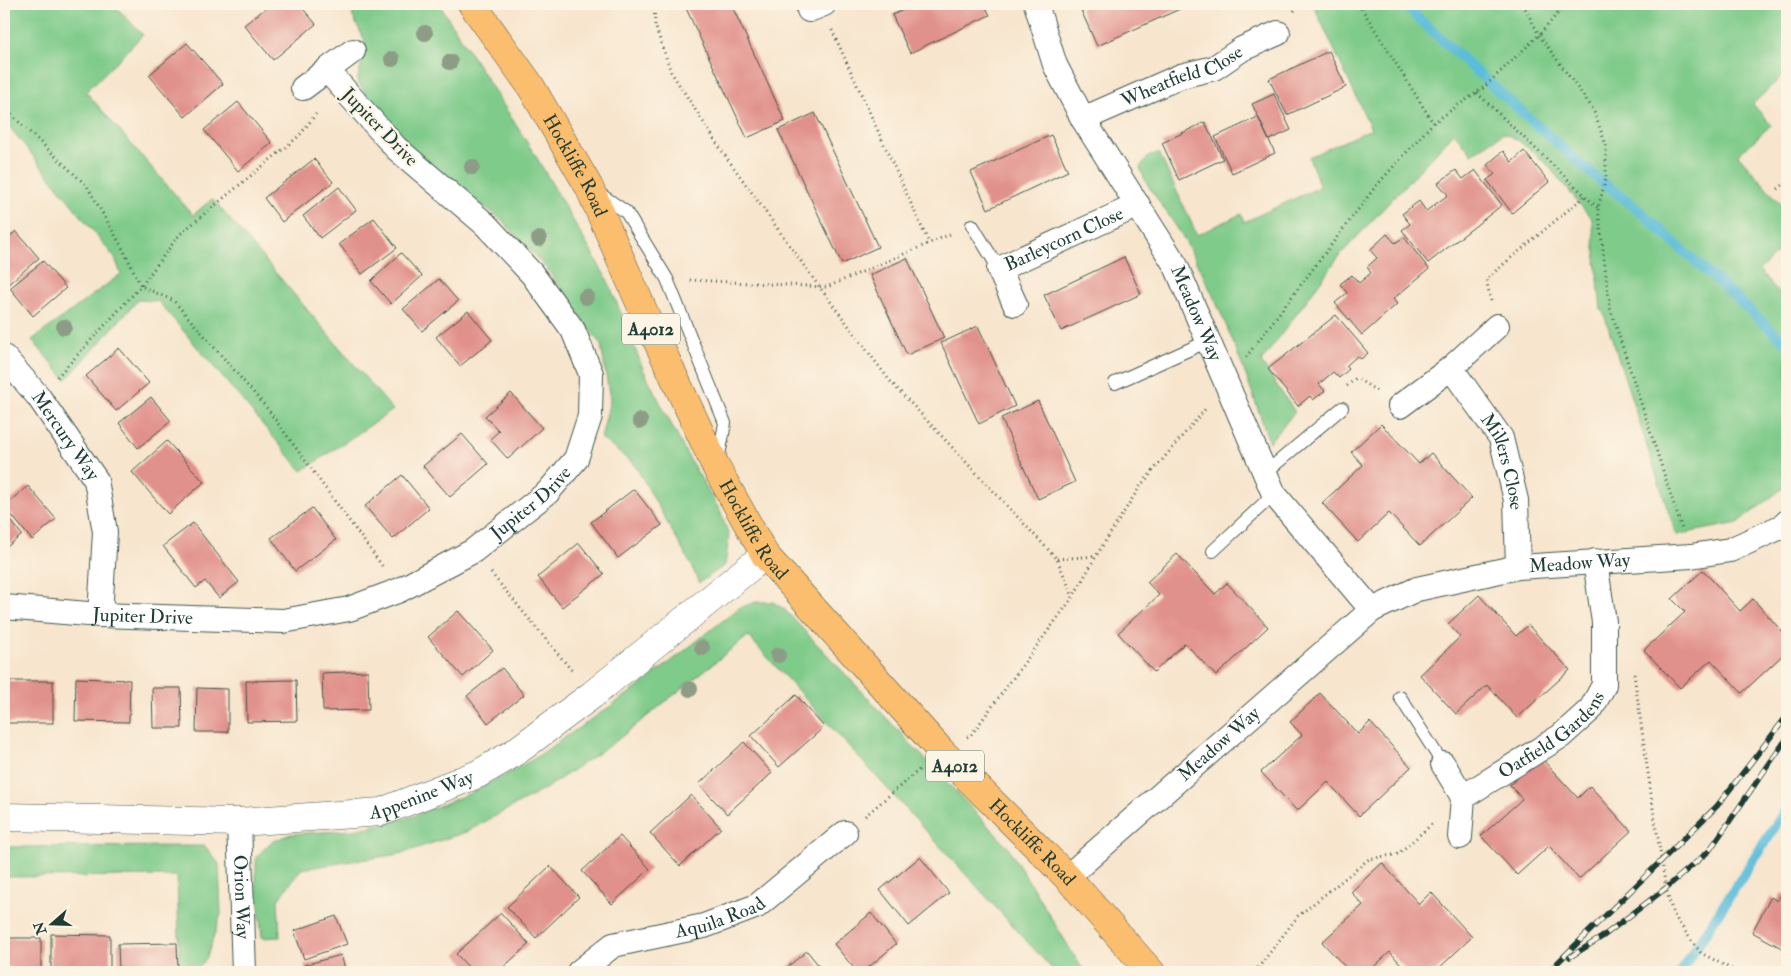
<svg xmlns="http://www.w3.org/2000/svg" width="1791" height="976" viewBox="0 0 1791 976" font-family="'IM FELL Double Pica',serif">
	<rect width="100%" height="100%" fill="#fcf5e5"/>
	<filter id="ink" filterUnits="userSpaceOnUse"><feTurbulence type="fractalNoise" baseFrequency=".02" numOctaves="2"/><feDisplacementMap in="SourceGraphic" scale="10" xChannelSelector="R" yChannelSelector="G"/><feConvolveMatrix kernelMatrix="1 2 1 2 8 2 1 2 1" color-interpolation-filters="sRGB"/></filter>
	<filter id="wash" filterUnits="userSpaceOnUse"><feTurbulence type="fractalNoise" baseFrequency=".0096" numOctaves="4" result="noise"/><feDisplacementMap in="SourceGraphic" scale="20" xChannelSelector="R" yChannelSelector="G"/><feGaussianBlur stdDeviation="1.12" result="paint"/><feColorMatrix in="noise" values="0 0 0 0 0 0 0 0 0 0 0 0 0 0 0 0 0 1.4 0 .05"/><feComposite in="paint" operator="in"/></filter>
	<g filter="url(#wash)">
		<rect width="100%" height="100%" fill="#f7e5cd"/>
		<g fill="#7fcb8a" stroke="#4f845f">
			<path d="M4,4H113L143,35L86,92L193,215L212,199L222,210L393,410L302,471L158,301L138,300L66,380L32,340L121,274L115,258L4,120Z"/>
			<path d="M361,4H439L537,158L608,281L644,371L686,453L720,511L729,536L725,565L699,583L691,565L635,465L601,438L610,400L601,345L547,269L500,218L464,192L434,178L388,125L357,82L366,43L352,15Z"/>
			<path d="M1313,4H1787V75L1785,73L1753,104L1771,125L1738,155L1787,211V244L1759,270L1787,302V485L1738,523L1676,535L1603,311L1601,310L1592,219L1546,163L1519,141L1504,133L1472,154L1454,133L1340,255L1261,362L1295,412L1269,442C1247,375 1223,310 1189,248C1181,234 1172,219 1162,206C1152,191 1146,185 1140,167L1148,157L1159,153L1197,235L1241,214L1244,222L1320,187L1309,157L1371,129Z"/>
			<path d="M756,602H773L784,609L1007,846L1080,965L1087,972H1055L748,636L616,741L545,789L466,832L399,854L301,869L278,900L280,937L262,938L256,881V857L271,842L291,834L354,830L409,818L473,792L532,760L637,688L739,608Z"/>
			<path d="M205,846L219,864L221,914L207,957L196,972H180L177,876L4,877V847Z"/>
		</g>
		<g fill="none" stroke-linecap="round" stroke-linejoin="round">
			<g stroke="#5cbdda" stroke-width="10">
				<path d="M1403,4L1478,73L1598,179L1634,206L1787,344"/>
				<path d="M1680,972L1787,808"/>
			</g>
		</g>
		<g id="blocks">
			<g fill="#e1918b">
				<path d="M271,4H299L316,24L273,60L244,25Z"/>
				<path d="M684,4H731L785,121L747,138Z"/>
				<path d="M917,4H984L990,15L910,53L892,15Z"/>
				<path d="M1089,4H1191L1097,46L1080,8Z"/>
				<path d="M187,43L223,84L185,117L149,75Z"/>
				<path d="M1329,51L1346,87L1287,115L1269,79Z"/>
				<path d="M1274,94L1291,130L1269,140L1252,104Z"/>
				<path d="M238,102L272,143L238,171L204,130Z"/>
				<path d="M815,113L878,247L842,264L778,130Z"/>
				<path d="M1258,117L1275,153L1232,173L1215,137Z"/>
				<path d="M1205,122L1223,159L1179,180L1162,143Z"/>
				<path d="M1051,135L1068,171L988,209L971,172Z"/>
				<path d="M1503,151L1512,162L1524,151L1549,182L1512,213L1487,180L1495,174L1487,165Z"/>
				<path d="M314,159L333,182L282,222L264,198Z"/>
				<path d="M1456,170L1463,179L1475,170L1502,205L1428,263L1402,230L1410,224L1402,214L1419,201L1426,211L1448,195L1438,183Z"/>
				<path d="M339,187L356,210L320,238L303,216Z"/>
				<path d="M374,218L397,248L362,274L339,244Z"/>
				<path d="M16,231L39,258L6,286L4,284V242Z"/>
				<path d="M1387,234L1395,243L1404,237L1429,269L1393,299L1397,304L1362,335L1335,303L1347,293L1340,284L1352,275L1359,283L1371,273L1367,267L1377,258L1370,250Z"/>
				<path d="M401,253L422,276L391,304L371,281Z"/>
				<path d="M1124,257L1141,294L1061,331L1044,295Z"/>
				<path d="M907,258L944,338L907,355L870,275Z"/>
				<path d="M43,261L66,288L33,316L10,288Z"/>
				<path d="M439,279L458,301L422,331L403,309Z"/>
				<path d="M468,311L492,340L460,366L436,337Z"/>
				<path d="M1336,315L1368,353L1361,359L1357,356L1346,366L1349,369L1339,378L1333,372L1319,384L1325,391L1313,400L1310,396L1298,406L1268,369Z"/>
				<path d="M978,326L1015,406L979,424L941,343Z"/>
				<path d="M119,348L149,383L116,411L86,376Z"/>
				<path d="M511,393L542,428L508,459L490,439L499,431L485,416Z"/>
				<path d="M151,397L171,421L138,448L119,423Z"/>
				<path d="M1038,401L1075,482L1038,499L1001,418Z"/>
				<path d="M1381,424L1419,464L1431,453L1472,498L1420,546L1389,513L1358,542L1322,503L1363,465L1351,452Z"/>
				<path d="M462,434L488,464L450,497L423,466Z"/>
				<path d="M167,441L204,482L168,514L132,472Z"/>
				<path d="M402,475L429,508L393,539L365,506Z"/>
				<path d="M28,486L56,519L32,540L4,506Z"/>
				<path d="M634,489L662,525L618,558L591,522Z"/>
				<path d="M312,508L336,540L295,571L271,538Z"/>
				<path d="M4,511L22,535L4,549Z"/>
				<path d="M193,523L239,582L219,598L205,581L196,588L163,546Z"/>
				<path d="M579,543L604,574L562,607L538,577Z"/>
				<path d="M1177,554L1215,594L1227,583L1268,627L1216,676L1185,643L1154,672L1118,633L1159,595L1147,582Z"/>
				<path d="M1703,570L1740,611L1753,599L1787,637V651L1742,693L1711,660L1680,688L1644,650L1685,612L1672,599Z"/>
				<path d="M1479,595L1516,636L1528,625L1570,670L1517,718L1487,685L1456,714L1420,675L1460,637L1448,624Z"/>
				<path d="M458,611L493,650L463,677L428,637Z"/>
				<path d="M502,668L524,695L488,723L467,696Z"/>
				<path d="M368,671L369,710L323,711L322,673Z"/>
				<path d="M76,678L130,680L129,722L75,721Z"/>
				<path d="M296,680L297,721L247,722L246,681Z"/>
				<rect x="4" y="681" width="49" height="42"/>
				<path d="M152,688H181L182,728H153Z"/>
				<path d="M197,688L228,689V732H196Z"/>
				<path d="M1320,693L1358,734L1370,722L1411,767L1359,816L1328,782L1297,811L1261,772L1302,735L1290,722Z"/>
				<path d="M796,695L824,727L779,767L751,736Z"/>
				<path d="M744,742L772,773L727,814L699,784Z"/>
				<path d="M1540,757L1578,798L1590,786L1631,831L1579,879L1549,846L1517,875L1481,836L1522,799L1510,785Z"/>
				<path d="M691,795L721,828L680,866L650,833Z"/>
				<path d="M620,836L650,869L612,904L582,871Z"/>
				<path d="M920,857L949,893L909,926L880,890Z"/>
				<path d="M1382,863L1419,904L1431,892L1472,937L1435,972H1408L1390,952L1368,972H1350L1322,942L1363,905L1351,892Z"/>
				<path d="M550,866L579,897L536,938L507,907Z"/>
				<path d="M1782,893L1787,896V951L1752,932L1771,897L1777,901Z"/>
				<path d="M501,913L529,944L498,972H473L456,954Z"/>
				<path d="M871,913L896,944L863,972H857L834,944Z"/>
				<path d="M336,916L347,944L304,959L294,931Z"/>
				<path d="M51,934L110,935V972H51Z"/>
				<rect x="4" y="938" width="37" height="34"/>
				<path d="M177,943L178,972H119L118,944Z"/>
				<path d="M807,951L824,972H781Z"/>
				<path d="M341,955L346,972H306L304,965Z"/>
			</g>
		</g>
	</g>
	<g filter="url(#ink)">
		<use href="#blocks" fill-opacity="0" stroke="#3f564b" stroke-width="1"/>
		<g fill="none" stroke-linecap="round" stroke-linejoin="round">
			<g stroke="#3f564b" stroke-width="14">
				<g id="service">
					<path d="M597,192L626,212L667,279L725,423L718,461"/>
					<path d="M972,225L999,269"/>
					<path d="M1115,383L1208,341"/>
					<path d="M1265,473L1342,408"/>
					<path d="M1213,551L1274,494"/>
					<path d="M1400,697L1443,764"/>
				</g>
			</g>
			<g stroke="#3f564b" stroke-width="26">
				<g id="minor">
					<path id="s1" d="M1036,4L1055,65L1083,119L1176,266L1274,494L1372,610"/>
					<path d="M809,10L824,4"/>
					<path d="M327,70L353,51"/>
					<path id="s2" d="M1083,119L1181,76L1214,68L1242,49L1278,33"/>
					<path id="s3" d="M1015,304L999,269L1138,205"/>
					<path id="s4" d="M4,357L38,396L96,480L105,532L100,615"/>
					<path id="s5" d="M1451,368L1501,438L1516,500L1518,567"/>
					<path d="M1400,406L1451,368L1497,326"/>
					<path id="s6" d="M4,607L100,615L283,621L349,609L400,590L473,551L548,492L576,459L590,416L591,374L573,330L532,274L485,224L396,148L327,70L303,88"/>
					<path d="M1443,764L1463,797"/>
					<path id="s7" d="M239,822L244,972"/>
					<path id="s8" d="M1460,837L1463,797L1561,736L1591,709L1604,685V622L1595,561"/>
					<path id="s9" d="M1067,877L1372,610L1417,589L1518,567L1691,556L1730,550L1785,525L1787,522"/>
					<path id="s10" d="M579,972L613,945L704,926L757,906L845,833"/>
				</g>
			</g>
			<g stroke="#3f564b" stroke-width="29">
				<g id="tertiary">
					<path id="s11" d="M4,817L239,822L381,812L478,774L514,753L592,695L765,555"/>
				</g>
			</g>
			<g stroke="#3f564b" stroke-width="29">
				<g id="primary">
					<path id="s12" d="M472,4L530,85L589,187L647,319L717,469L765,555L941,751L1067,877L1151,972"/>
				</g>
			</g>
			<g stroke="#3f564b" stroke-width="3" stroke-dasharray="1 4" stroke-linecap="butt">
				<path d="M654,4L655,25L671,72L724,154L818,285L890,381L1057,559L1073,597"/>
				<path d="M1359,4L1433,123"/>
				<path d="M1523,4L1539,35L1593,109L1606,145V178L1598,208L1610,308L1682,529"/>
				<path d="M1294,11L1300,4"/>
				<path d="M832,30L929,243"/>
				<path d="M1477,93L1598,208"/>
				<path d="M4,108L87,186L124,251L141,286L174,301L266,407L383,567"/>
				<path d="M1778,189L1787,182"/>
				<path d="M690,280L827,287L953,233"/>
				<path d="M1491,301L1486,279L1586,195"/>
				<path d="M1246,357L1376,186L1433,123L1483,88L1539,35L1566,4"/>
				<path d="M57,377L141,286L180,234L299,136L316,114"/>
				<path d="M1347,386L1356,378L1377,391"/>
				<path d="M1057,559L1096,556"/>
				<path d="M491,573L573,672"/>
				<path d="M1634,674L1653,808L1666,888L1673,914L1691,940L1701,953L1737,972"/>
				<path d="M967,737L971,735L1073,597L1096,556L1141,485L1207,407"/>
				<path d="M865,816L919,770"/>
				<path d="M1255,972L1298,916L1369,859L1398,854L1432,824"/>
			</g>
			<use href="#service" stroke="#fff" stroke-width="12"/>
			<use href="#minor" stroke="#fff" stroke-width="24"/>
			<use href="#tertiary" stroke="#fff" stroke-width="28"/>
			<use href="#primary" stroke="#fbbd6e" stroke-width="28"/>
			<g stroke="#1f3d34" stroke-width="5.5">
				<g id="rail">
					<path d="M1570,957L1602,937L1666,888L1709,851L1787,738"/>
					<path d="M1548,972L1717,806L1787,716"/>
				</g>
			</g>
			<use href="#rail" stroke="#fcf5e5" stroke-width="4" stroke-dasharray="11" stroke-linecap="butt"/>
		</g>
		<g fill="#8d9c85">
			<circle cx="425" cy="33" r="8"/>
			<circle cx="392" cy="59" r="8"/>
			<circle cx="450" cy="62" r="8"/>
			<circle cx="472" cy="167" r="8"/>
			<circle cx="539" cy="239" r="8"/>
			<circle cx="586" cy="297" r="8"/>
			<circle cx="64" cy="327" r="8"/>
			<circle cx="640" cy="421" r="8"/>
			<circle cx="702" cy="648" r="8"/>
			<circle cx="778" cy="655" r="8"/>
			<circle cx="690" cy="689" r="8"/>
		</g>
	</g>
	<g text-anchor="middle" dominant-baseline="central" stroke-width="4.5" stroke-linejoin="round" paint-order="stroke">
		<g fill="#fcf5e5" stroke="#617469" stroke-width="1">
			<rect x="622" y="313.5" width="58" height="31" rx="4"/>
			<rect x="926" y="750.5" width="58" height="31" rx="4"/>
		</g>
		<g font-size="18" font-weight="bold" fill="#1f3d34">
			<text x="651" y="329">A4012</text>
			<text x="955" y="766">A4012</text>
		</g>
		<g font-size="19" fill="#1f3d34" stroke="#fcf5e5">
			<text stroke="none"><textPath href="#s2" startOffset="108">Wheatfield Close</textPath></text>
			<text transform="translate(380 127) rotate(46)">Jupiter Drive</text>
			<text stroke="none"><textPath href="#s12" startOffset="192">Hockliffe Road</textPath></text>
			<text stroke="none"><textPath href="#s3" startOffset="110">Barleycorn Close</textPath></text>
			<text stroke="none"><textPath href="#s1" startOffset="350">Meadow Way</textPath></text>
			<text stroke="none"><textPath href="#s4" startOffset="100">Mercury Way</textPath></text>
			<text stroke="none"><textPath href="#s5" startOffset="109">Millers Close</textPath></text>
			<text stroke="none"><textPath href="#s6" startOffset="559">Jupiter Drive</textPath></text>
			<text stroke="none"><textPath href="#s12" startOffset="598">Hockliffe Road</textPath></text>
			<text stroke="none"><textPath href="#s9" startOffset="620">Meadow Way</textPath></text>
			<text stroke="none"><textPath href="#s6" startOffset="139">Jupiter Drive</textPath></text>
			<text stroke="none"><textPath href="#s8" startOffset="149">Oatfield Gardens</textPath></text>
			<text stroke="none"><textPath href="#s9" startOffset="202">Meadow Way</textPath></text>
			<text stroke="none"><textPath href="#s11" startOffset="421">Appenine Way</textPath></text>
			<text stroke="none"><textPath href="#s12" startOffset="1018">Hockliffe Road</textPath></text>
			<text stroke="none"><textPath href="#s7" startOffset="75">Orion Way</textPath></text>
			<text stroke="none"><textPath href="#s10" startOffset="154">Aquila Road</textPath></text>
		</g>
	</g>
	<rect width="1791" height="976" fill="none" stroke="#fcf5e5" stroke-width="20"/>
	<g transform="translate(52 924) rotate(250)" stroke="#fcf5e5" stroke-width="4" paint-order="stroke">
	<path d="M0-4L9 19L0 12L-9 19Z" fill="#1f3d34"/>
	<text y="-8" font-size="14" font-weight="bold" text-anchor="middle" fill="#1f3d34">N</text>
	</g>
</svg>
